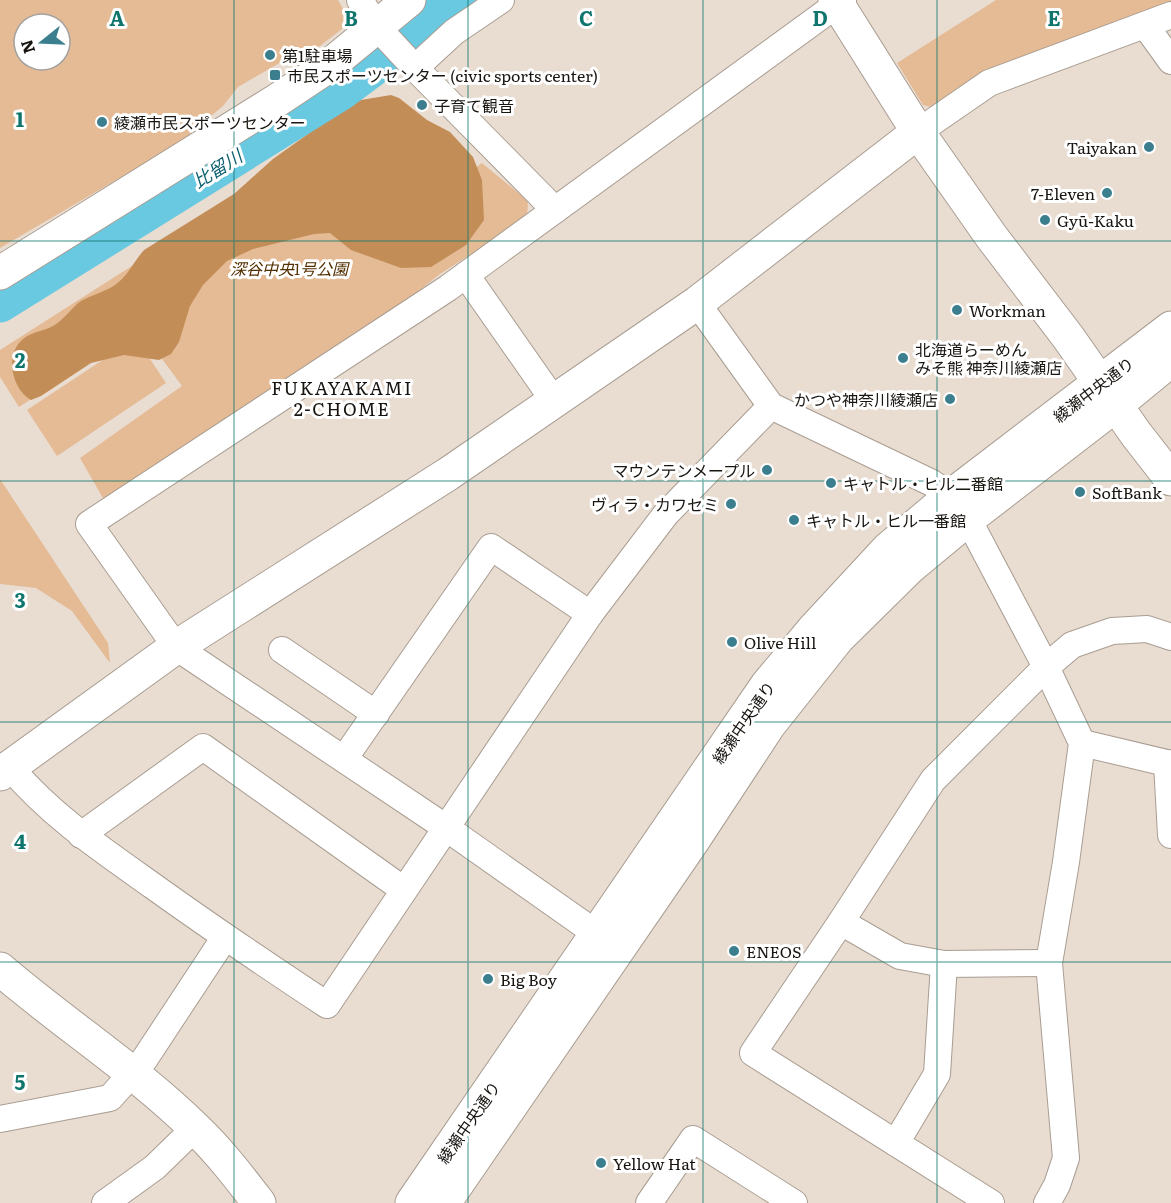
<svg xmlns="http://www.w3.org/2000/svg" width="1171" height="1203" viewBox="0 0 1171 1203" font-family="Literata,'Noto Sans JP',serif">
	<rect width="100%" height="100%" fill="#e9dcd1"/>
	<g fill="#e4bb95" fill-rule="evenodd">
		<path d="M0,0H338L351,22L320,46L283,61L238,87L223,106L184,139L164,152L0,248ZM24,24H60V60H24Z"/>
		<path d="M996,0H1171V8L937,111L931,107L923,105L897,63Z"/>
		<path d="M292,153L432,200L482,163L528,201L527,218L440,274L402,304L104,500L80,458L182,386L140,329L19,407L0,377V350L135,264Z"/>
		<path d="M136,338L166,383L57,456L27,410Z"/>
		<path d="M0,479L108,643L110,663L72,611L36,588L0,584Z"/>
	</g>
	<path fill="#c38d57" d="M391,95L399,98L427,120L450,132L473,157L482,180L484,220L466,245L431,267L401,268L351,250L330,233L314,234L253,249L227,261L203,285L190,306L179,342L171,354L159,360L124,355L91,363L41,396L31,400C12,389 4,355 23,339C31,332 44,331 53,326C64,320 71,308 81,301C91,295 105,292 115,285C128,276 134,261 144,250L234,194L273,159L347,106L361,100Z"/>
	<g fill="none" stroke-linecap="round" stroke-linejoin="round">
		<path stroke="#69c9e0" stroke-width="39" d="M0,303L339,92L413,37L456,0"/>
		<g stroke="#a99d92" stroke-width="28">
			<g id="street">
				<path d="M360,0L377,27L415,68L555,210"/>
				<path d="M1145,25L1171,61"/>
				<path d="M415,68L454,32L501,0"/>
				<path d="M918,132L989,83L1171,15"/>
				<path d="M466,275L554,401"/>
				<path d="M697,303L771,406L932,483L951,496"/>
				<path d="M968,519L1046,667L1082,743L1066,862L1049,963L1066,1158L1057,1185L1047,1203"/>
				<path d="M282,650L376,714"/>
				<path d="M1082,743L1171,764"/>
				<path d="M344,759L491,547L590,614"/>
				<path d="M1167,763L1171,835"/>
				<path d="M10,767C50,815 102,850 153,886C210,927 268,966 327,1005L590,614L666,514L771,406"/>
				<path d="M81,835L203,747L404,890"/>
				<path d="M841,922L900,956L944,964L1049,963"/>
				<path d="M597,934L445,827L176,647L89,524L448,288L843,0"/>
				<path d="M0,1119L110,1098L144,1060L225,937"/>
				<path d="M896,1143L937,1074L944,964"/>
				<path d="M105,1203L155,1167L195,1128"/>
				<path d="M649,1203L693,1139L794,1203"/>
				<path d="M991,1203L753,1053L841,922L933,780L1046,667L1072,645L1112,631L1147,629L1171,637"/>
			</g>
		</g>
		<g stroke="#a99d92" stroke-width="35">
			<g id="secondary">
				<path d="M835,0L918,132L991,236L1068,337L1136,434L1171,479"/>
				<path d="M0,273L276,101L330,65L409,0"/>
				<path d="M0,774L176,647L448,474L697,303L918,132"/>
				<path d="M0,969C64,1024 136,1070 196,1129C220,1152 239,1177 259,1203"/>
			</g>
		</g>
		<g stroke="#a99d92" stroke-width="35">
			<g id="primary">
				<path d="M412,1203L767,685L813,630L888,549L951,496L1171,328"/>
				<path d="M444,1203L692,842L769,725L838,638L910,567L968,519L1116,405L1171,360"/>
			</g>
		</g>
		<use href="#street" stroke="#fff" stroke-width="26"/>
		<use href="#secondary" stroke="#fff" stroke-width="33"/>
		<use href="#primary" stroke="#fff" stroke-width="33"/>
	</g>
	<path fill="none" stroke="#0f766e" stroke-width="1.5" stroke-opacity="0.55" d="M234,0V1203M468,0V1203M703,0V1203M937,0V1203M0,241H1171M0,481H1171M0,722H1171M0,962H1171"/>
	<g fill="#3b7e8e" stroke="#fff" stroke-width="2">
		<circle cx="270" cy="55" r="6"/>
		<rect x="269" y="69" width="12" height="12" rx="3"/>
		<circle cx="422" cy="105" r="6"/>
		<circle cx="102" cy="122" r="6"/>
		<circle cx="1149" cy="147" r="6"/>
		<circle cx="1107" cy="193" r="6"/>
		<circle cx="1045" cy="220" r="6"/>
		<circle cx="957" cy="310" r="6"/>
		<circle cx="903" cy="358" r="6"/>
		<circle cx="950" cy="399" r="6"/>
		<circle cx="767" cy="470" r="6"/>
		<circle cx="831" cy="483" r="6"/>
		<circle cx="1080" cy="492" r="6"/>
		<circle cx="731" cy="504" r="6"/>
		<circle cx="794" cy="520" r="6"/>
		<circle cx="732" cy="642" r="6"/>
		<circle cx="734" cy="951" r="6"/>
		<circle cx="488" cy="979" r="6"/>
		<circle cx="601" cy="1163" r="6"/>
	</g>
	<g text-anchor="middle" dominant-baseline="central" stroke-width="6" stroke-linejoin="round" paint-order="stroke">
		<g font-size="16" fill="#181410" stroke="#fff" text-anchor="start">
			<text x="282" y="55">第1駐車場</text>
			<text x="287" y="75">市民スポーツセンター (civic sports center)</text>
			<text x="434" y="105">子育て観音</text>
			<text x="114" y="122">綾瀬市民スポーツセンター</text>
			<text x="1137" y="147" text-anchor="end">Taiyakan</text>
			<text x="1095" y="193" text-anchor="end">7-Eleven</text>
			<text x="1057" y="220">Gyū-Kaku</text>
			<text x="969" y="310">Workman</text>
			<text x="915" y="349">北海道らーめん<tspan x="915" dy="18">みそ熊 神奈川綾瀬店</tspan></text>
			<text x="938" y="399" text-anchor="end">かつや神奈川綾瀬店</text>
			<text x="755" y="470" text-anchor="end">マウンテンメープル</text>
			<text x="843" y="483">キャトル・ヒル二番館</text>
			<text x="1092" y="492">SoftBank</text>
			<text x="719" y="504" text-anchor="end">ヴィラ・カワセミ</text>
			<text x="806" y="520">キャトル・ヒル一番館</text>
			<text x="744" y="642">Olive Hill</text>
			<text x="746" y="951">ENEOS</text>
			<text x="500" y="979">Big Boy</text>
			<text x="613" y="1163">Yellow Hat</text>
		</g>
		<g font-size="16" font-style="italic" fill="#522e01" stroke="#fff">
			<text x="289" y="268">深谷中央1号公園</text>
		</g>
		<g font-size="16" fill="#181410" stroke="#fff">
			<text transform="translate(1093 389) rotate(-37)">綾瀬中央通り</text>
			<text transform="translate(743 722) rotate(-55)">綾瀬中央通り</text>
			<text transform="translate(468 1122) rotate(-55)">綾瀬中央通り</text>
		</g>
		<g font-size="18" font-style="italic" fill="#0c5f6f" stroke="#fff">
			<text transform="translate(217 168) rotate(-32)">比留川</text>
		</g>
		<g font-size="18" letter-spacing="1.5" fill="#181410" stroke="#fff">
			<text x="342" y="387">FUKAYAKAMI<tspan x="342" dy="21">2-CHOME</tspan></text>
		</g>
	</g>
	<g font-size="20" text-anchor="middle" font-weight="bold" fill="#0f766e" stroke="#fff" stroke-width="6" stroke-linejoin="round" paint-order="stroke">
		<text x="117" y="26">A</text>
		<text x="351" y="26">B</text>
		<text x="586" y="26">C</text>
		<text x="820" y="26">D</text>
		<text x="1054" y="26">E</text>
		<text x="20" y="127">1</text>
		<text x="20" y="368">2</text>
		<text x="20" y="608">3</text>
		<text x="20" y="849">4</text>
		<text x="20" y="1090">5</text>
	</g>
	<g transform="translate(42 42) rotate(252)"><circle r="28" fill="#ffffff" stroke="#a3a19f" stroke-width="1.5"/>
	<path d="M0-4.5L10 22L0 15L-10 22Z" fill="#3b7e8e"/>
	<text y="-9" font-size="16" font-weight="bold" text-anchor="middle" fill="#181410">N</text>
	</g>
</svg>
